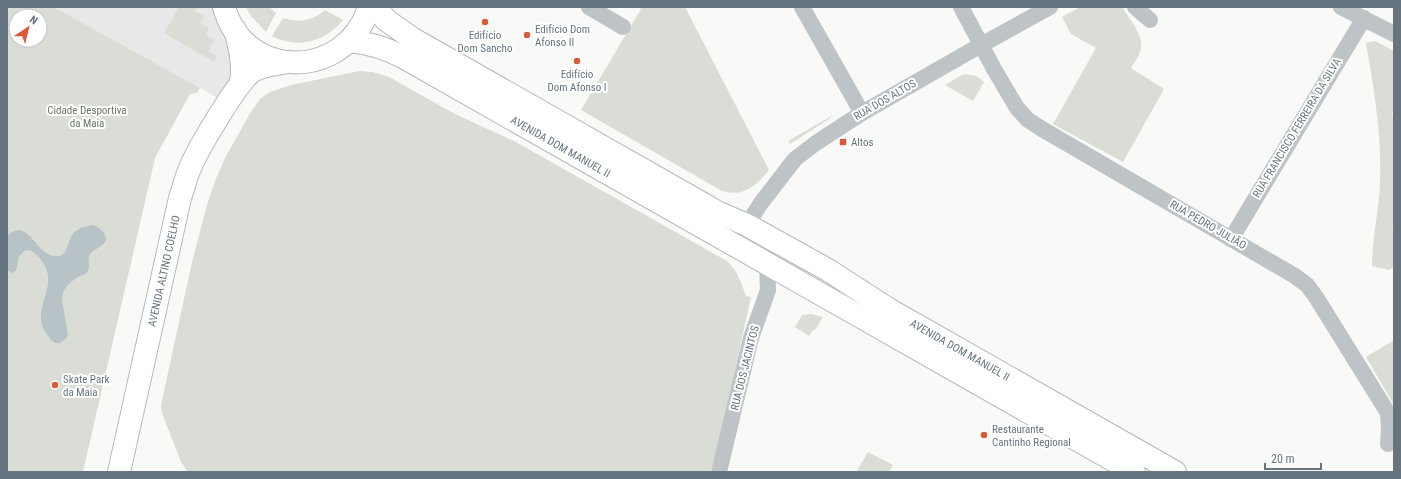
<svg xmlns="http://www.w3.org/2000/svg" width="1401" height="479" viewBox="0 0 1401 479" font-family="'Roboto Condensed',sans-serif">
	<rect width="100%" height="100%" fill="#f9f9f7"/>
	<path fill="#e7e8e7" d="M54,7H221L240,74L218,98Z"/>
	<g fill="#d9ddd6" fill-rule="evenodd">
		<path d="M7,7H54L200,88L197,93L190,94L155,158L83,472H7ZM16,16H40V40H16Z"/>
		<path d="M179,7H197L195,11L204,16L200,23L209,28L206,35L215,40L208,51L217,56L214,62L164,33Z"/>
		<path d="M246,7H269L276,13L266,32L251,16Z"/>
		<path d="M639,7H685L769,170C756,186 744,197 722,191L581,110L641,9Z"/>
		<path d="M1080,7H1122C1130,20 1146,37 1140,52C1138,58 1134,63 1131,68L1164,89L1123,162L1053,124L1096,48L1071,34L1062,17Z"/>
		<path d="M325,10L343,20C327,41 296,50 272,36L283,18C298,23 313,21 325,10Z"/>
		<path d="M1375,41L1394,51V111L1392,113L1394,116V226L1392,227L1394,229V267L1389,270L1372,266C1372,238 1379,211 1380,183C1382,136 1374,89 1366,43Z"/>
		<path d="M359,71L373,72L389,77L455,114L514,141L727,261C738,271 741,283 746,296L751,297L717,452L710,472H188L181,462L162,413L161,405L192,262L207,205L215,181L225,158L252,110L261,98L270,92L291,85Z"/>
		<path d="M966,74L976,76L984,82L973,101L945,85L960,76Z"/>
		<path d="M833,115L829,119L790,144L788,141Z"/>
		<path d="M811,314L823,317L815,330L814,329L809,336L795,327L802,315Z"/>
		<path d="M1394,340V405L1366,357Z"/>
		<path d="M868,452L893,465L889,472H856Z"/>
	</g>
	<path fill="#b7c3c6" d="M94,225C102,229 112,239 101,246C97,249 93,250 91,253C86,259 91,265 88,271C86,274 83,275 80,276C70,282 62,288 62,300L68,335C65,340 62,344 56,343C53,342 50,340 49,337C30,316 51,296 48,275C46,264 39,256 30,250L24,251C23,252 19,256 19,257C16,264 20,269 12,273L7,270V236C28,216 36,255 54,256C69,258 67,242 72,235C77,228 86,226 94,225Z"/>
	<g fill="none" stroke-linecap="round" stroke-linejoin="round">
		<g stroke="#b3b9bd" stroke-width="24">
			<g id="secondary">
				<path d="M235,30C240,48 244,64 241,83"/>
				<path id="s1" d="M119,472L180,198C184,187 186,176 191,166C198,149 239,79 253,71C263,65 277,64 288,62"/>
			</g>
		</g>
		<g stroke="#b2b7bb" stroke-width="24">
			<g id="primary">
				<path d="M224,7C242,74 330,82 363,22C366,17 367,12 368,7"/>
				<path id="s2" d="M376,7L386,20L413,39L705,205L717,212L747,225L828,270L890,310L1175,472"/>
				<path id="s3" d="M350,41C369,43 386,48 403,57L1134,472"/>
			</g>
		</g>
		<g stroke="#bec3c6" stroke-width="16">
			<path d="M589,7L623,27"/>
			<path d="M802,7L862,113"/>
			<path d="M961,7L994,69L1017,108L1028,120L1042,129L1295,276L1307,285L1316,297L1388,413L1389,429L1388,444"/>
			<path d="M1135,7L1150,20"/>
			<path d="M1341,7L1394,34"/>
			<path d="M1231,239L1364,18"/>
			<path d="M719,472L751,338L768,290L767,263L747,225L761,203L795,159L816,143L862,113L981,45L1050,7"/>
		</g>
		<use href="#secondary" stroke="#fff" stroke-width="22"/>
		<use href="#primary" stroke="#fff" stroke-width="22"/>
	</g>
	<g fill="#d85a37" stroke="#fff" stroke-width="1.5">
		<circle cx="485" cy="22" r="4"/>
		<circle cx="527" cy="35" r="4"/>
		<circle cx="577" cy="61" r="4"/>
		<rect x="839" y="138" width="8" height="8" rx="2"/>
		<circle cx="55" cy="385" r="4"/>
		<circle cx="984" cy="435" r="4"/>
	</g>
	<g text-anchor="middle" dominant-baseline="central" stroke-width="4" stroke-linejoin="round" paint-order="stroke">
		<g font-size="11" fill="#66757f" stroke="#fff" text-anchor="start">
			<text x="535" y="29">Edifício Dom<tspan x="535" dy="13">Afonso II</tspan></text>
			<text x="485" y="35" text-anchor="middle">Edifício<tspan x="485" dy="13">Dom Sancho</tspan></text>
			<text x="577" y="74" text-anchor="middle">Edifício<tspan x="577" dy="13">Dom Afonso I</tspan></text>
			<text x="851" y="142">Altos</text>
			<text x="63" y="379">Skate Park<tspan x="63" dy="13">da Maia</tspan></text>
			<text x="992" y="429">Restaurante<tspan x="992" dy="13">Cantinho Regional</tspan></text>
		</g>
		<g font-size="11" fill="#66757f" stroke="#fff">
			<text transform="translate(885 100) rotate(-30)">RUA DOS ALTOS</text>
			<text transform="translate(1297 128) rotate(-59)">RUA FRANCISCO FERREIRA DA SILVA</text>
			<text stroke="none"><textPath href="#s3" startOffset="237">AVENIDA DOM MANUEL II</textPath></text>
			<text transform="translate(1208 225) rotate(30)">RUA PEDRO JULIÃO</text>
			<text stroke="none"><textPath href="#s1" startOffset="206">AVENIDA ALTINO COELHO</textPath></text>
			<text stroke="none"><textPath href="#s2" startOffset="679">AVENIDA DOM MANUEL II</textPath></text>
			<text transform="translate(745 368) rotate(-76)">RUA DOS JACINTOS</text>
		</g>
		<g font-size="11" fill="#687864" stroke="#fff">
			<text x="87" y="110">Cidade Desportiva<tspan x="87" dy="13">da Maia</tspan></text>
		</g>
	</g>
	<rect width="1401" height="479" fill="none" stroke="#66757f" stroke-width="16"/>
	<g transform="translate(28 28) rotate(35)"><circle r="19" fill="#ffffff" stroke="#c2c8cc"/>
	<path d="M0-3L7 15L0 10L-7 15Z" fill="#d85a37"/>
	<text y="-6" font-size="11" font-weight="bold" text-anchor="middle" fill="#66757f">N</text>
	</g>
	<path d="M1265 463v6h56v-6" fill="none" stroke="#66757f" stroke-width="2"/>
	<text x="1271" y="463" font-size="12" fill="#66757f" stroke="#ffffff" stroke-width="3" paint-order="stroke">20 m</text>
</svg>
